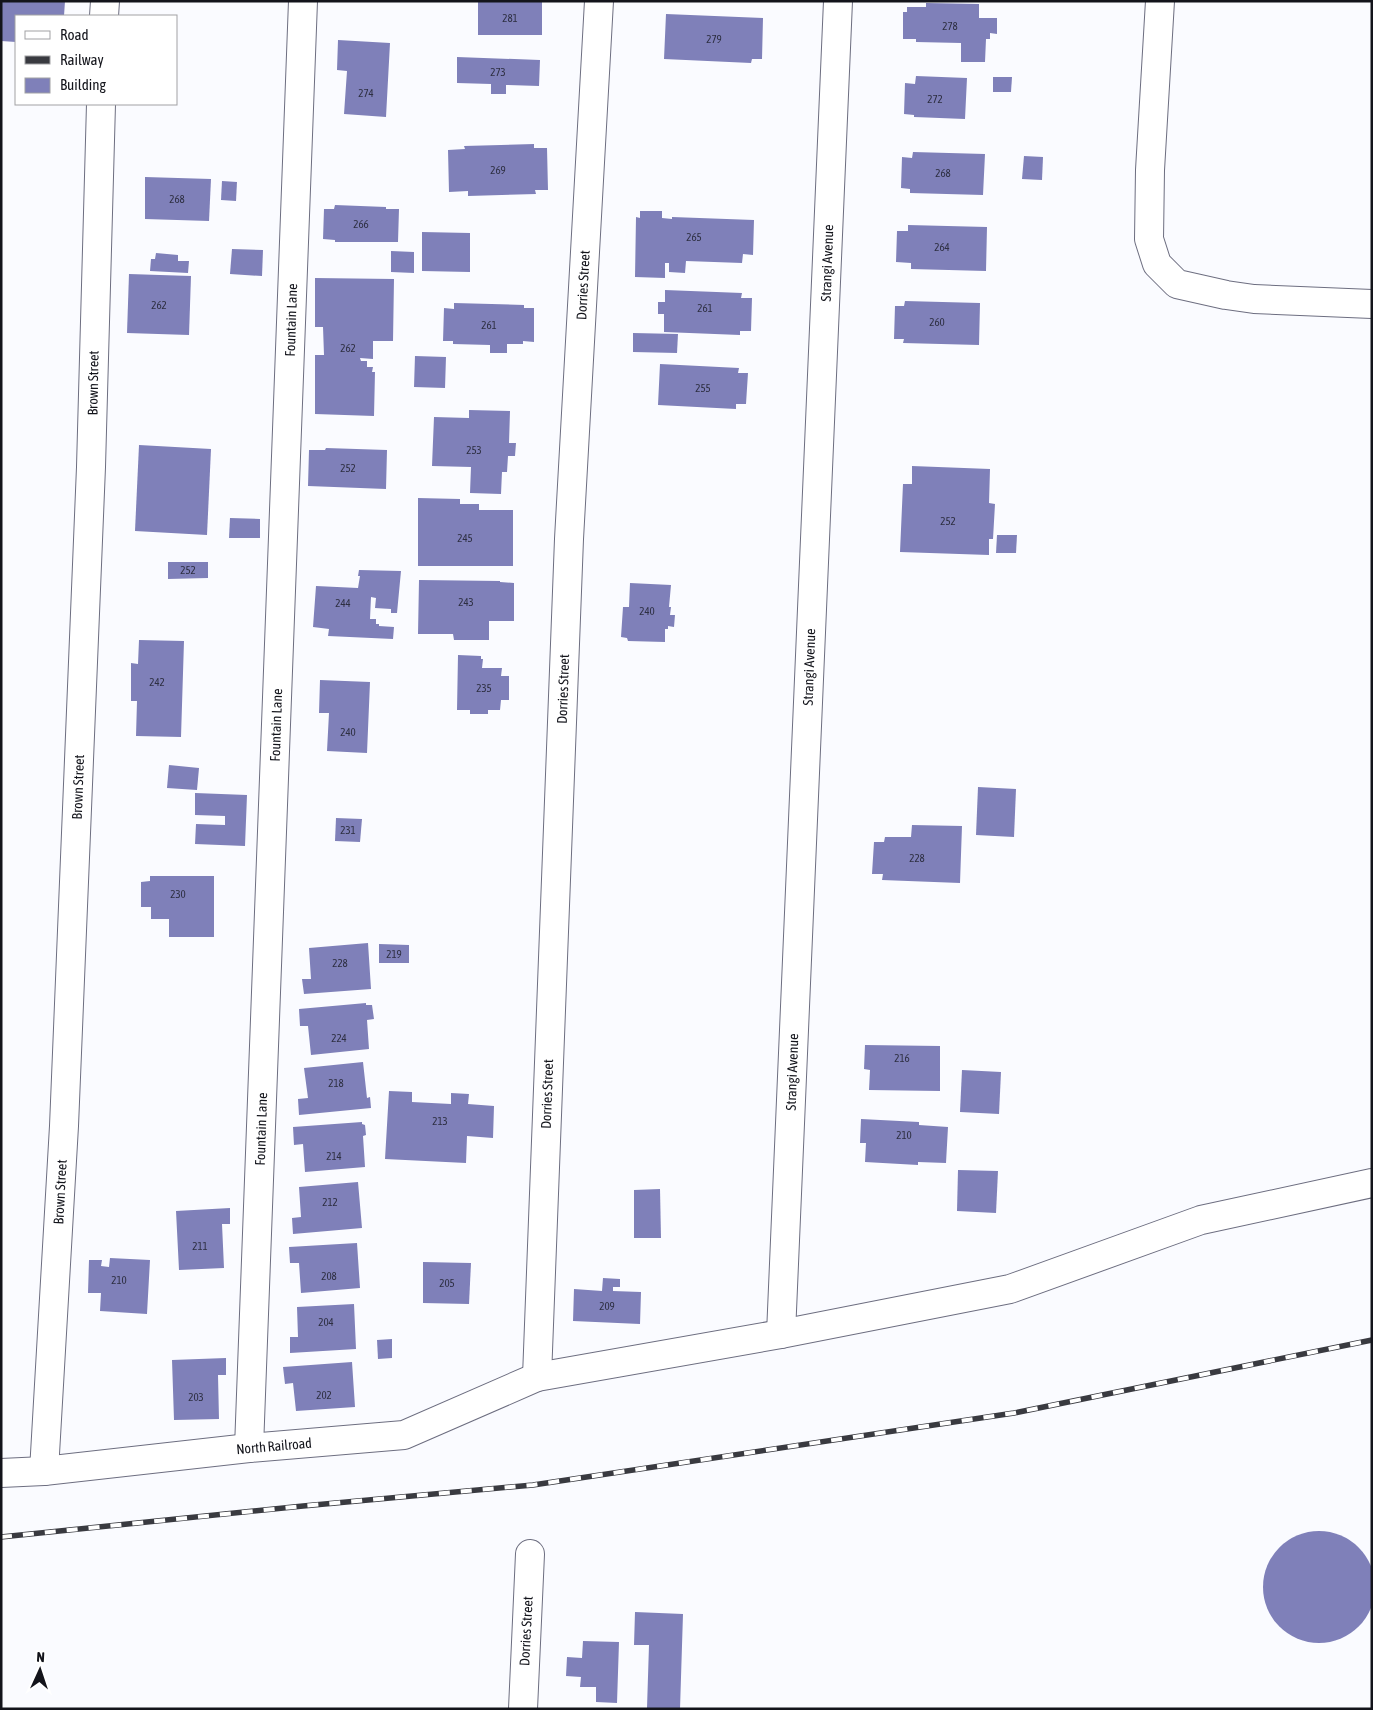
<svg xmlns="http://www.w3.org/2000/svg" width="1373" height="1710" viewBox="0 0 1373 1710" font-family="'Asap Condensed',sans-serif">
	<rect width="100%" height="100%" fill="#fafbff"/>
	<g fill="#7f80b9">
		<path d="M2,1H65L64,16H16V42L1,41Z"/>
		<rect x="478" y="1" width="64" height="34"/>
		<path d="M926,3L979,4V18H997V34L990,33V39H986L985,62H961V43L916,42V39H903V12H907V7H926Z"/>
		<path d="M666,14L763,18L762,59H752L751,63L664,59Z"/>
		<path d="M338,40L390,43L386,117L344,114L347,71L337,70Z"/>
		<path d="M457,57L540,60L539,86L506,85V94H491V84L457,83Z"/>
		<path d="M916,76L967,78L965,119L914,117V115L904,114L905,83L915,84Z"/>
		<path d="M993,77H1012L1011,92H993Z"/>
		<path d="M534,144V148H547L548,190H535L536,194L468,196V191L449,192L448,150L465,149L464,146Z"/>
		<path d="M913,152L985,154L983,195L910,193V189L901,188L902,157L912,158Z"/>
		<path d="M1024,156L1043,157L1042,180L1022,179Z"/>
		<path d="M145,177L211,179L209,221L145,219Z"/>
		<path d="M222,181L237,182L236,201L221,200Z"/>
		<path d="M335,205L386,207V209H399L398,242H335V240L323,239L324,209H334Z"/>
		<path d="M640,211H662V218L672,219V217L754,220L753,255L743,254L742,263L686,261L685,273L669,272V263H665V278L635,277L636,217L640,218Z"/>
		<path d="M908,225L987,227L986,271L911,269V263L896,262L897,231H908Z"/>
		<path d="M422,232L470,233V272L422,271Z"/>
		<path d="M232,249L263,250L262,276L230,274Z"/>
		<path d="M391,251L414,252V273L391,272Z"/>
		<path d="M156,253L178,255V261H189L188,273L150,271L151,259H155Z"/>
		<path d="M129,274L191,276L189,335L127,333Z"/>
		<path d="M315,278L394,279L393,341H373V359L360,358L361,361H367V367H373L372,372H375L374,416L315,414V355H324L323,327H315Z"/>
		<path d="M665,290L742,293L741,298H752L751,331H740V335L664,332V314H658V302H665Z"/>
		<path d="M905,301L980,303L979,345L903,343L904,339H894L895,306H904Z"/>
		<path d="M454,303L524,305V308H534V342L523,341V344H507V353H490V345L453,344V341H443L444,308L454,309Z"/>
		<path d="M633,333L678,334L677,353L633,352Z"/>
		<path d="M415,356L446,357L445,388L414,387Z"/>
		<path d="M660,364L739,368L738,373H748L746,404H736V409L658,405Z"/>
		<path d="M469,410L510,411L509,443H516L515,456H508L507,472H502L501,494L470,493L471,467L432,466L434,417L469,418Z"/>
		<path d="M139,445L211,449L207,535L135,531Z"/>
		<path d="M326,448L387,450L386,489L308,486L309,450H325Z"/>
		<path d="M912,466L990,469L989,503L995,504L993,539H989V555L900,552L903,484H912Z"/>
		<path d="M418,498L460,499V504H479V510H513V566H418Z"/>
		<path d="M230,518L260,519V538H229Z"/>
		<path d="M997,535H1017L1016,553H996Z"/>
		<path d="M168,562H208V578L168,579Z"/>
		<path d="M359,570L401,571L397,613H391V609L375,608L376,598L371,597L370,619H376V624H379V626L394,627L393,639L328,636L329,629L313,627L316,586L358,588L360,576H358Z"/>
		<path d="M419,580L500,581V582L514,583V621H489V640H454L453,634H418Z"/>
		<path d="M630,583L671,585L669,607H671L670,615H675L674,627L668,626V629H665V642L628,641L627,638L621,637L623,607H629Z"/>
		<path d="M139,640L184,641L181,737L136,736L137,701H131V663L138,664Z"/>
		<path d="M458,655L481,656V659H483L482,668H502L501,676H509V700H501L500,710H488V714H470V710H457Z"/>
		<path d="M320,680L370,682L367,753L327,751L329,713H319Z"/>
		<path d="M169,765L199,768L197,790L167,788Z"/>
		<path d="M978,787L1016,789L1014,837L976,835Z"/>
		<path d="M195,793L247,795L245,846L195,844L196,824L225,825V816L195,815Z"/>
		<path d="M336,818L362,819L360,842L335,841Z"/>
		<path d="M912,825L962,826L960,883L882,880L883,874H872L874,842H884L885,837H911Z"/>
		<path d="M150,876H214V937H169V919H151V907H141V882L150,881Z"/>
		<path d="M368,943L371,989L304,994L302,979H311L309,948Z"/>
		<path d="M379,944L409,945V963H379Z"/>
		<path d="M366,1003V1005H372L374,1019L367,1020L369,1049L311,1055L308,1026H300L299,1009Z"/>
		<path d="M865,1045L940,1046V1091L869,1090L870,1070L864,1069Z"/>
		<path d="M363,1062L367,1098L370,1097L371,1108L299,1115L298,1099L308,1098L304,1068Z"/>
		<path d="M962,1070L1001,1072L999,1114L960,1112Z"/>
		<path d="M389,1091L412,1092V1102L451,1104V1093L469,1094L468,1104L494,1106L493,1138L467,1136L466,1163L385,1159Z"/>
		<path d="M861,1119L919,1122V1125L948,1127L946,1163L918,1162V1165L865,1162L866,1143H860Z"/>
		<path d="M362,1122V1124L365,1125L366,1135L363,1136L365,1167L305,1172L303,1144L294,1145L293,1127Z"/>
		<path d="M958,1170L998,1171L996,1213L957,1211Z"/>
		<path d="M358,1182L362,1228L293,1234L292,1218L301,1217L299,1187Z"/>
		<path d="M660,1189L661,1238H634V1190Z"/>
		<path d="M230,1208V1224H222L224,1268L179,1270L176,1211Z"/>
		<path d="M357,1243L360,1288L301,1293L299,1263H290L289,1247Z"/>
		<path d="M110,1258L150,1260L147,1314L100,1311L101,1293H88L89,1260H102L101,1266L109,1267Z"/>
		<path d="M423,1262L471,1263L469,1304L423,1303Z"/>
		<path d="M603,1278L620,1279V1287H613V1291L641,1292L640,1324L573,1321L574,1289L602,1291Z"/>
		<path d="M354,1304L356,1349L290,1353V1337H298L297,1307Z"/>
		<path d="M392,1339V1358L378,1359L377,1340Z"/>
		<path d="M226,1358V1375H218L219,1419L174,1420L172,1360Z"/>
		<path d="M352,1362L355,1407L296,1411L293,1383L285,1384L283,1367Z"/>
		<circle cx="1319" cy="1587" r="56"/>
		<path d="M635,1612L683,1614L680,1709L647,1708L649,1645H634Z"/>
		<path d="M583,1641L619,1642L617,1703L596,1702V1687H580L581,1677L566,1676L567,1657L582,1658Z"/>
	</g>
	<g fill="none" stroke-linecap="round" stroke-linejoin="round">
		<g stroke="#6d6e80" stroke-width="30">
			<g id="street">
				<path d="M599,1L569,539L537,1377L781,1334L1010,1289L1201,1220L1372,1183"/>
				<path d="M1160,1L1150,170L1149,239L1157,264L1177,284L1226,295L1254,299L1372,304"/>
				<path d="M104,16L105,1"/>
				<path d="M781,1334L838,1"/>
				<path d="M249,1448L303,1"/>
				<path d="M44,1471L64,1126L91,467L101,104"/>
				<path d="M523,1709L530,1554"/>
			</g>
		</g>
		<g stroke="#6d6e80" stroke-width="30">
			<path id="secondary" d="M1,1473L44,1471L249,1448L404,1435L537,1377"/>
		</g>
		<use href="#street" stroke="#fff" stroke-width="28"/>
		<use href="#secondary" stroke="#fff" stroke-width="28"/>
		<g stroke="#393a40" stroke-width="5.5">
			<path id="rail" d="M1,1537L303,1506L533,1485L1014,1413L1372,1340"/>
		</g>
		<use href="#rail" stroke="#fff" stroke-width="4" stroke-dasharray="11" stroke-linecap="butt"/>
	</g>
	<g text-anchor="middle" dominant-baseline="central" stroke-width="4" stroke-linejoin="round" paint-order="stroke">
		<g font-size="11" fill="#2e2f42">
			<text x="510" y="18">281</text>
			<text x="950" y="26">278</text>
			<text x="714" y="39">279</text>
			<text x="498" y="72">273</text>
			<text x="366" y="93">274</text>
			<text x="935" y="99">272</text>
			<text x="498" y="170">269</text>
			<text x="943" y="173">268</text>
			<text x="177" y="199">268</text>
			<text x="361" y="224">266</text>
			<text x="694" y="237">265</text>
			<text x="942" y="247">264</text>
			<text x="159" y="305">262</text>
			<text x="705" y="308">261</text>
			<text x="937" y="322">260</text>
			<text x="489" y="325">261</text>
			<text x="348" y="348">262</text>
			<text x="703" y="388">255</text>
			<text x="474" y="450">253</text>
			<text x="348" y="468">252</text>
			<text x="948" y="521">252</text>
			<text x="465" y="538">245</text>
			<text x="188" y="570">252</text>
			<text x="466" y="602">243</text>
			<text x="343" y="603">244</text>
			<text x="647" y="611">240</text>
			<text x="157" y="682">242</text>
			<text x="484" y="688">235</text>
			<text x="348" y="732">240</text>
			<text x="348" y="830">231</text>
			<text x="917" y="858">228</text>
			<text x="178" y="894">230</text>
			<text x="394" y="954">219</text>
			<text x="340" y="963">228</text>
			<text x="339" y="1038">224</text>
			<text x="902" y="1058">216</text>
			<text x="336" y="1083">218</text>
			<text x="440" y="1121">213</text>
			<text x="904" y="1135">210</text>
			<text x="334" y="1156">214</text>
			<text x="330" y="1202">212</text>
			<text x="200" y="1246">211</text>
			<text x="329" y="1276">208</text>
			<text x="119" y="1280">210</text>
			<text x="447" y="1283">205</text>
			<text x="607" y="1306">209</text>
			<text x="326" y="1322">204</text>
			<text x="324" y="1395">202</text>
			<text x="196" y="1397">203</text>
		</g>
		<g font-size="14" fill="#13141b" stroke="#fff">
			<text transform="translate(827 263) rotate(-88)">Strangi Avenue</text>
			<text transform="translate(583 285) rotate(-87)">Dorries Street</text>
			<text transform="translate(291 320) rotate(-88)">Fountain Lane</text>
			<text transform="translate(93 383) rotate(-89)">Brown Street</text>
			<text transform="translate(809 667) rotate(-88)">Strangi Avenue</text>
			<text transform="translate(563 689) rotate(-88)">Dorries Street</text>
			<text transform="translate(276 725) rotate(-88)">Fountain Lane</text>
			<text transform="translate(78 787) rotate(-88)">Brown Street</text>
			<text transform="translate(792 1072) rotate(-88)">Strangi Avenue</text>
			<text transform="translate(547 1094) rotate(-88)">Dorries Street</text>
			<text transform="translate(261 1129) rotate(-88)">Fountain Lane</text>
			<text transform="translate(60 1192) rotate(-87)">Brown Street</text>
			<text transform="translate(274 1446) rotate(-5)">North Railroad</text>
			<text transform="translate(526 1631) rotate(-87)">Dorries Street</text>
		</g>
	</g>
	<rect width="1373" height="1710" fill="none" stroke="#13141b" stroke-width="5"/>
	<rect x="15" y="15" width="162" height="90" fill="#ffffff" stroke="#a1a1a4"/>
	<rect x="25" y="31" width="25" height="8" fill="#ffffff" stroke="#a1a1a4"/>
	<text x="60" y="40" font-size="15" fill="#13141b">Road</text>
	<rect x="25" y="56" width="25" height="8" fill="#393a40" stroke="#a1a1a4"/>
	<text x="60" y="65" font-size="15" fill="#13141b">Railway</text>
	<rect x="25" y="78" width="25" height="15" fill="#7f80b9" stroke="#a1a1a4"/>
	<text x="60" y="90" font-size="15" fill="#13141b">Building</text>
	<g transform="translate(40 1670) rotate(3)" stroke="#ffffff" stroke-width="4" paint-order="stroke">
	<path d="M0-4L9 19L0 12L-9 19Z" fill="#13141b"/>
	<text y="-8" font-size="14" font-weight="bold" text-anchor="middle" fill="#13141b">N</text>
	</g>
</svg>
